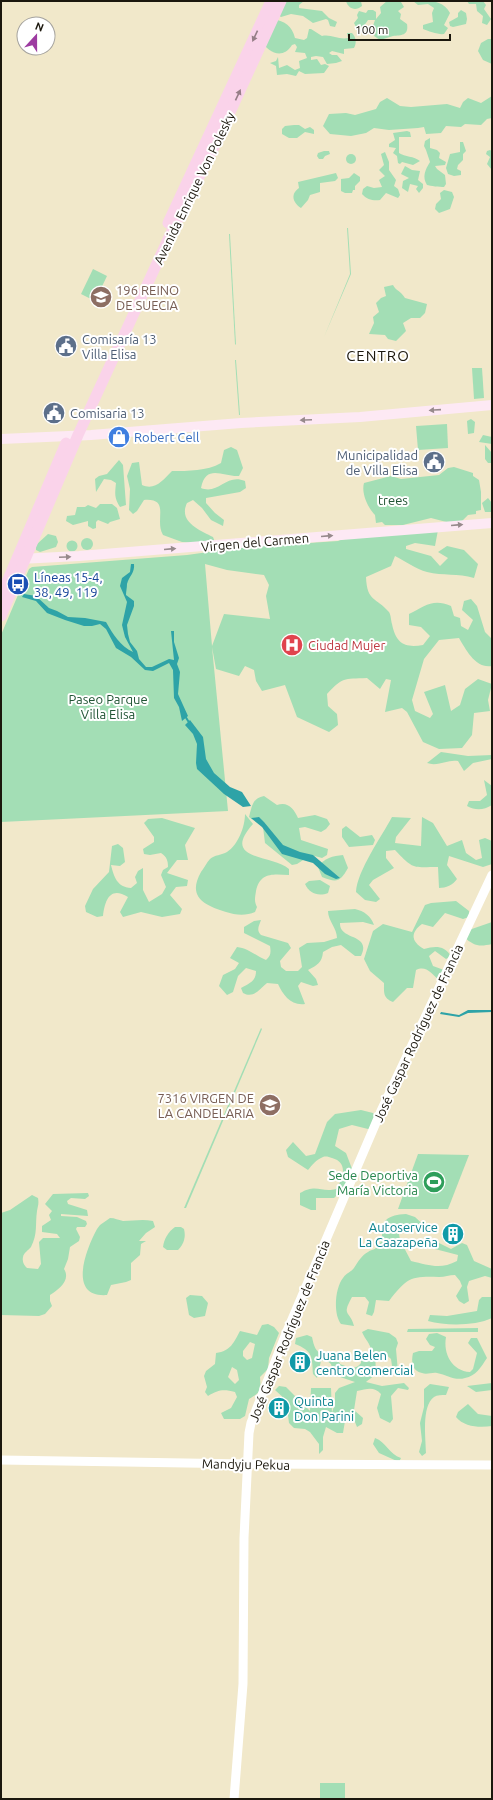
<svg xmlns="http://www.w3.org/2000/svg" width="493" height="1800" viewBox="0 0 493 1800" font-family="Ubuntu,sans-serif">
	<rect width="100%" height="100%" fill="#f1e8ca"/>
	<g fill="#a3deb5" fill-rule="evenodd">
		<path d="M279,1H304L299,5V8L322,11L329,18L337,22L335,27L330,26L328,20L326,19L313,23L303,16L291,14L281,17L277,14Z"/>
		<path d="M346,1H361L362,6C355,12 348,8 346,1Z"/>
		<path d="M387,1L401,2L404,7L398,11L401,14L400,19L407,24C409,36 401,35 393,36C389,37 384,39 380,40L374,36L376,32L373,26L375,20H368C365,25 362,28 356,27L354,23L358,18L357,15L359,11L366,13L368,10H373L376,12V19L381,13L380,7Z"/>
		<path d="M413,1C429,0 443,0 450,13L444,25L448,28L444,34C439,35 428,31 423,29V25L433,22L432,13L434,8L428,4L418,5Z"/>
		<path d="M467,1H483L486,5L484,9L491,19L487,25L482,23L483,16L477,11L476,4H469Z"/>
		<path d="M461,10L466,13L467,19L466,24L453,27L450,26L449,22L458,17V13Z"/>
		<path d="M273,19C285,21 292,26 295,38L304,40L307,38L309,29H311L322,36C331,34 339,40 348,38L347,33H352C356,37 357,43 354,48L344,49V54L332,51L329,53L332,55H337L342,61L336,63L327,64L323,57L316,56L311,57V60L317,59L321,65L325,64L329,66L324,73L305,74L299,71L296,76L287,74L277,75L276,66L270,63L276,61L278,57L279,68L287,65L295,70L300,68L299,61L307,58L305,53L295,52L297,47L295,44L292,45C283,60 268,53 261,40Z"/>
		<path d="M488,39H492V64L483,60L478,51L481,43Z"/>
		<path d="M492,96V118L487,119L481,125L465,124L461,127L446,126L441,133L426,134L424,127L418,128L389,130L374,128L366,133L351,136L330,134L323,126L329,114L346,113L355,115L376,109L380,102L387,98L400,106L411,107L447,104L460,108L463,102L468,98L481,103Z"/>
		<path d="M294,125H299L305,129L310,127L314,130V134L305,132L297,138H289L282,134V129L285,126Z"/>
		<path d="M407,131L410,132L411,137H399V153C405,157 414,156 420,161L413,165L402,162L400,164L398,163L397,156L393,153L396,148L389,147V144L395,140L393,133Z"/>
		<path d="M430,138V148L437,150L440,153L439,158L446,162L445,165L435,166L437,169L445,175L446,184L444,187C440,187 430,186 427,185C422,177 425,170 430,162L426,150L424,146L425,141Z"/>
		<path d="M460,142H463L466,151L463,154V160L458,165L457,169L461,171V175L454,176L448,174L446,168L450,154L460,152Z"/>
		<path d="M490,150L492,151V170L487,164L490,157L486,154L487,151Z"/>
		<path d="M324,151H329L330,154L325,156L323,159H319L317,156L318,153Z"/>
		<path d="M385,152L389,162V170L396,180L394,186L398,189L400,195L398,198L386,193L380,200C374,201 367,200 362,194L363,189L367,186L374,188L382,187L379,180L385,176L379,170L384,165L381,154Z"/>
		<circle cx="351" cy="159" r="5"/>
		<path d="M405,166L412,170L420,171L418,180L423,184V188L419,193L416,189L418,186L410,184L408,192L402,188L403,181L409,178L401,174Z"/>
		<path d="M336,173L338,178L335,181L320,183V192L310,195L308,200L301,208C293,203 290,194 299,188L298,182Z"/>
		<path d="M354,173L360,177V181L355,186V190H353L352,193H345L341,191V179L349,178Z"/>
		<path d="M444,190L452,192L454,197L450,209L439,213L435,209L436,204L441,199L440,193Z"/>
		<path d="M347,228H348L351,274L324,337L350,274Z"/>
		<path d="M229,234H230L236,345L235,344Z"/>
		<path d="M93,269L107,276L95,301L81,294Z"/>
		<path d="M393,285C396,291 400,290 405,298L427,304L425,313L420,318H411L403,323L406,331L396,341L388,339L385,335L369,334L374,323L373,317L379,312L376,303L381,298L386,296L384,287Z"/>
		<path d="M235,360H236L240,415H239Z"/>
		<path d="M472,368H482L484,398L474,399Z"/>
		<path d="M471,419L475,422L474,433L468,434L467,421Z"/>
		<path d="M447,424L448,448L418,450L416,426Z"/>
		<path d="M483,435L492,437V444L479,442Z"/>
		<path d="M485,445L492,453V463H488L485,459Z"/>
		<path d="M231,447L237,450L243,468L239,476C223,477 206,463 201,488C219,495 226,473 245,481L246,488L240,492L206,498V503L215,513L224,520L223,526L211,520L202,508L193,500L187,503C178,522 200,530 213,537L216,545L182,542L163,535C154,520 171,498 144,500L137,511L133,514L129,510L130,489L127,476L132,463L139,462L142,485C155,491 163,480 172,471C188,471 207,471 221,463L224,450Z"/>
		<path d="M119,460L123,465L126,505L120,507C114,498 115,493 116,483L111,480L104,479L96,492L95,479L99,476L107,474Z"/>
		<path d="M454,467L473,473V476L479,480L481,492V510L476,511V514L468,515L458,525L431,518L403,525H385L382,522L376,523L375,515C368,508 361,493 364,483L391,476L401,479L439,475L448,468Z"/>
		<path d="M488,498L492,503L491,512H485L482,503Z"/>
		<path d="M100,504H112L117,508L120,519L110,522L108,524L98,520L96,522V528L93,529L88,526V521L73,525L66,521L67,516L75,515L77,507H85L88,505L96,508Z"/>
		<path d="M438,530L435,546L415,543L406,546V549L431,556L440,566L448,558L438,552L447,546L464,550L478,564L474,578C458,573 443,576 427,572C416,569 405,561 395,556L391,566L366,577C367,602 376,597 389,612C391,615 391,621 392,624C396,644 405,648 423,645L430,636L421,627L409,625V614C425,606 433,598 451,606L454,616L460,618L461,626L468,630L473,620L462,610L464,601L471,599L477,606L485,632L492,639V666C476,669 466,650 459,638L439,640L424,659L412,700L415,711L430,718L433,714L424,692L445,685L451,711L460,705L465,689L478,679L492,684L488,700L490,711L474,713L472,735L462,748L439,749L423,742L407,712L402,708L385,712L391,680L386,679L380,689L367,678C343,679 343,677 327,694L328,706L337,714L338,725L329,732L297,717L285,685L262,691L256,681L254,670L245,666L239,676L216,669L212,647L228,811L1,822V635L29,569L32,567L187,555L237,548L338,541L358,531ZM205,564L227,570L264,575L269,585L266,596L270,619L224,614L212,646Z"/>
		<path d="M48,534L56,536L58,542L56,547L40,552L36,550V545Z"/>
		<circle cx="87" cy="544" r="6"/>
		<circle cx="72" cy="546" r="5.5"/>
		<path d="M441,752L468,756L492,755V759L473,763L464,771L458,761C447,759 438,767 427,763Z"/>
		<path d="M484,780L492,786V805C484,810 476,811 467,806L469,801H480L487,795Z"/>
		<path d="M264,796L277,805C288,801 294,809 298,818L315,815L327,819L330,824L326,829L321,832L305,827L299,828L301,840L328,849L327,855L322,858L311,855L297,864L292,865L265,843L263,827L249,817C252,807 252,798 264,796Z"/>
		<path d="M245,814L253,824C220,861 272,854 289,869V875C273,874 260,872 256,891C255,898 254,901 257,907L255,912C246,916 235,915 226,912C204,905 187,897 201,872C204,868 207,862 210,859C214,855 222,855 227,852C238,845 245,827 245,814Z"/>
		<path d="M392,817L411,818L396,837L395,843L421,846L422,817L433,823L447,846L462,840L466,853L476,860L482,858L479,840L485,838L492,841V864L483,867L449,856L447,865L457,879C453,885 446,888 439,888L438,867C412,867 414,870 395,850L386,851V858L394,868L373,880L369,885L380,899L376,902L365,900L356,892C357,871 382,836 392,817Z"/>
		<path d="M162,818L195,828L185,845L188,860H177L167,873L188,880L187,886L176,887L170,895L182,909L180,914L162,917L141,912L123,917L120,912L128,897C110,886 105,900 103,916L97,917L86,912L85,906L93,889L109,872L112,846L118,844L123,848L125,862L120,866L111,865C114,877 117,887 131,888L137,883L135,877L138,871L143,868V890L149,902L162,894L166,887L161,875L163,870L168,867C168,861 167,857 161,853L150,855L144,854L143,849L154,842V837L144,823L148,819Z"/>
		<path d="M346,826L360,837L372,835L375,840L373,845L349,847L342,837V829Z"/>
		<path d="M343,855L348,868C340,882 337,883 322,877L318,867C324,858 333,856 343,855Z"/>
		<path d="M320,880L330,886L328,893C318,897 309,893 305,884L309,881Z"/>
		<path d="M456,901L469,911V917L463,919L445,913L433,927L422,924C411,932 410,941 424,949C435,946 444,945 451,956L446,959L435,951L429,956L433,966L444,970L439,980C431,973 426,965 416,970L413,988H407L393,1002C383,998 384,993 384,983L370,971L364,959L373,931L383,924L412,932L425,905L431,903Z"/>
		<path d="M355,909C364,911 371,916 374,925L363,922L340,923C339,941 372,933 361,956H355L341,945L332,947L323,952C322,963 317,965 308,970L316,979L318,985L313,986L301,982L298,986L305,1004C291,1006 283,995 278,984L267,983C259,989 254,999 243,993L241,988C250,983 256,981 256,971L246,968L238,976L233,992L227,995L219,986L223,975L235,969L239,963L230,958L237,947C248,948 256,956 266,960C271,956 271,952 270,946L244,933V927L254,921L261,920C259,926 256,930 261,935L288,943L291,948L280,961L281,967L286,971H298L302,967L299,948L307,943L324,942L337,938C337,928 328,921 328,911Z"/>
		<path d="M492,922V944C479,947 474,946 464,937L466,931Z"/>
		<path d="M261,1028L262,1029L186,1208H184Z"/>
		<path d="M361,1110L373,1113L377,1119L372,1130L352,1125L339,1129L335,1146L346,1153L354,1174L348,1184L334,1198H316V1210H311L300,1205V1193C317,1183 321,1193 336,1189C344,1178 348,1162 332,1158C329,1157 326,1156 323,1157C316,1160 312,1165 308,1170L288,1157L286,1150L293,1142L306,1156L315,1154L327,1122L335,1114Z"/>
		<path d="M418,1154L469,1155L448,1209H398Z"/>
		<path d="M88,1193L89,1196L85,1199L71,1198L67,1201L68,1204L87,1210L88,1216L61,1214V1216L77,1217L86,1221L87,1224L85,1227H77L76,1229L80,1237L79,1241L70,1247L68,1259L64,1269C71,1280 59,1289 50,1295V1301L52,1306L45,1314L39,1316L1,1315V1213L10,1210L32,1195L38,1198C39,1204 38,1205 37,1211C35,1225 38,1233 31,1247C28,1251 24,1252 23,1257C22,1262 24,1265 27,1268L38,1269L41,1264L39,1242L43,1238H60L57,1234L42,1232V1226L51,1220L49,1215L52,1211L45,1204L53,1194Z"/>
		<path d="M406,1214L415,1217L428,1229L423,1232C414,1228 407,1220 398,1228L400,1240L411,1261C429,1265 440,1270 457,1261L458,1255L435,1249L432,1245L435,1241L451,1249L462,1243L467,1245L474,1261L492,1269V1278L485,1276L469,1281L467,1287L469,1301L464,1304L459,1301L456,1296L462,1286L460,1281L455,1275C449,1275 445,1277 439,1277C410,1276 407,1278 389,1301L376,1300L374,1312L372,1316L366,1314L369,1302L365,1297H352C341,1317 350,1310 354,1326L341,1324C333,1314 335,1288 343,1278C345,1274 351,1272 354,1268C358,1262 361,1256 368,1252C370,1250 374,1250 376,1248C391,1237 369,1216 406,1214Z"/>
		<path d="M110,1218C115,1218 118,1220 123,1221C133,1221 142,1219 153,1221L155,1227L146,1233L139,1241H146L141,1244L140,1255L131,1263V1280L126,1282L111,1285L107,1295C67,1298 86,1249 97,1229L100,1225Z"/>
		<path d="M175,1227H181L184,1229C186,1237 184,1244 178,1250H167L163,1247C164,1239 168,1232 175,1227Z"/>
		<path d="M190,1295L202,1296L208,1303L205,1316L194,1318L189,1315L186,1298Z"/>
		<path d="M482,1297H492V1318C475,1326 446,1326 428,1321L430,1315L447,1316L477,1311L479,1300Z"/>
		<path d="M268,1324L274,1327L279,1333L269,1358L268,1369L260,1377C261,1391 261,1392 249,1399L245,1416L240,1419H224L221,1413L231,1408L237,1397L235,1392C223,1389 218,1390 208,1396L205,1392L207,1387L204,1376L206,1371L215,1364L216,1353C231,1351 234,1342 240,1331L257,1335L262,1325ZM250,1342L255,1344L252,1358L247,1360L243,1356V1351ZM232,1367L237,1370L239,1380L235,1384L228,1377Z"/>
		<path d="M478,1328V1332H407L408,1329Z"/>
		<path d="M368,1329L389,1333L396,1338L398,1343L396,1349L398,1372L393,1373L391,1359L382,1351L376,1353C374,1360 378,1370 373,1376C372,1378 368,1380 366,1382L382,1386L404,1383L409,1388L408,1390L398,1388L391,1396L393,1419L390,1423L380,1418L377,1408L381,1394C374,1386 367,1389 357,1391L354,1410L363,1418L362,1424L357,1427L355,1422L350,1419L345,1421L343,1433H337L326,1427L323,1437V1450L319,1454V1444L310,1432L305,1429L294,1428L289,1423L286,1400L275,1390L279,1386L286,1387L310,1411L311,1388H331L332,1413L335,1402V1393L339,1388L355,1382L334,1375L331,1364L326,1360L321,1361L317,1378L313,1374C312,1357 313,1351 295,1344L296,1338L307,1335L312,1337C314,1346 315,1352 324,1355L329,1352L335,1353L340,1364C348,1367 355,1371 361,1363V1357H367L372,1352C369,1341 366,1341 362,1332Z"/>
		<path d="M437,1333L446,1337C443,1354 452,1371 470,1372L473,1369L477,1353L468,1343L471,1338H477L487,1358C481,1367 476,1376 465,1378C455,1381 447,1375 437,1373C432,1372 427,1375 422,1373C412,1371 411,1362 413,1353L419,1351H432L435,1347L430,1345L426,1339L429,1334Z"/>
		<path d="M492,1383V1390L476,1392L467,1386Z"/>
		<path d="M430,1384L449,1387L446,1395C442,1395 437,1395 434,1397C421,1406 426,1440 426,1453L422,1456L419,1452L422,1441L420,1423L424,1407V1389Z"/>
		<path d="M468,1404L478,1414L492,1416V1426C480,1428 464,1427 456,1417L458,1412Z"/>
		<path d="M375,1438C386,1442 389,1454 401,1458L399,1462L379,1453L373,1444Z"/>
		<rect x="320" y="1783" width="25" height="16"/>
	</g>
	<g fill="#2ea3a7">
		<path d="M131,564H134C135,573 129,576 127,584C127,588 126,591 126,595L134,601V606L127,625L128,634L130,642L137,651L139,659L146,667H152L169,659L174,660L171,631H174V642L179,658L177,664L180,672L178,694L188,716L182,721L179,707L174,698L173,670L169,663L153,671L145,670L131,657L116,648L106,629L100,624L92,626H84L65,620L47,613L36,601L22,597L24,594L36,596L49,608L57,611L68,617L85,618L106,622C113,634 120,646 133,652L125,637L122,625L127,602L120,586L122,578L130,572Z"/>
		<path d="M190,720L203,737L206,759L214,773L230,787L242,792L251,806L243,807L224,794L197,769L196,763L197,744L193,734L185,725Z"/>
		<path d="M259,817L264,822L283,845L300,852L313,855L340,878L336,879L325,874L313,863L282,854L262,827L251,818Z"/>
		<path d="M468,1010H492V1012L468,1013L459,1017L440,1014L441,1012L459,1015Z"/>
	</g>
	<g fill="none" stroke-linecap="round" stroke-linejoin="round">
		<path stroke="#2ea3a7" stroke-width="2" d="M185,716L190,724"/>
		<g stroke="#fff" stroke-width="9">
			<path d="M1,1460L248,1464L492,1465"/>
			<path d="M234,1799L243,1684L244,1538L249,1433L251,1423L287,1331L381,1111L492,875"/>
		</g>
		<g stroke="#fde9f4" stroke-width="10">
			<path d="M1,439L91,435L241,423L360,417L492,405"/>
			<path d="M19,559L79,556L492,523"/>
		</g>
		<g stroke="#fad3ea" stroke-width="11">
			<path d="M168,223L271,1"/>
			<path d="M1,596L66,443"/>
			<path d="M1,616L78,435L170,235L216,143L281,1"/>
		</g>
	</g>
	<defs><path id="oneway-solid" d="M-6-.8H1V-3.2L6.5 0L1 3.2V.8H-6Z"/></defs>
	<g fill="#967e87">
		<use href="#oneway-solid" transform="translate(255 36) rotate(115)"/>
		<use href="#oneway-solid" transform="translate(238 95) rotate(-65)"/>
	</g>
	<g fill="#978a8c">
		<use href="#oneway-solid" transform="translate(435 410) rotate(176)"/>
		<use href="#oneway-solid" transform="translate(306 420) rotate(177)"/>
		<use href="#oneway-solid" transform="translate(457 525) rotate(-5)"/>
		<use href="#oneway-solid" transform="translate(327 536) rotate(-5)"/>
		<use href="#oneway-solid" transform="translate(170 549) rotate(-5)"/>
		<use href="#oneway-solid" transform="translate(65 557) rotate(-3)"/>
	</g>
	<defs>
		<g id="school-disc" transform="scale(1.15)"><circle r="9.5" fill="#8d6e63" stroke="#fff"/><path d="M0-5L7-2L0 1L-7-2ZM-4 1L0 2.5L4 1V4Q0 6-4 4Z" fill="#fff"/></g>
		<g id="civic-disc" transform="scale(1.15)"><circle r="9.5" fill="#5c6f8a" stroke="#fff"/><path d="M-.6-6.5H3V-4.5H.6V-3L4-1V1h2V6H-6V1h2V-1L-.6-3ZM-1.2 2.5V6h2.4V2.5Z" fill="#fff"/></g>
		<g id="shop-disc" transform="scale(1.15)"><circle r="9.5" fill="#3f7fe0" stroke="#fff"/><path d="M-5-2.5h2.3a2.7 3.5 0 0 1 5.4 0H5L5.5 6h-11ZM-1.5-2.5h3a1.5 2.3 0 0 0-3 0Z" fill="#fff"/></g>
		<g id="bus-disc" transform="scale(1.15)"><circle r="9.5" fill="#1a4fb4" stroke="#fff"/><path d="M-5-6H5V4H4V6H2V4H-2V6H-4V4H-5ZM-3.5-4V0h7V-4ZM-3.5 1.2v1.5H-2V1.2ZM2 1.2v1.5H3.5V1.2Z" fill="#fff"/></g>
		<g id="hospital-disc" transform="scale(1.15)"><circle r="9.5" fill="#e0444e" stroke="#fff"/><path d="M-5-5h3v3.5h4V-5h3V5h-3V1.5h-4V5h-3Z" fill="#fff"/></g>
		<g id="stadium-disc" transform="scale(1.15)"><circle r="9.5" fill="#2e9e5b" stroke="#fff"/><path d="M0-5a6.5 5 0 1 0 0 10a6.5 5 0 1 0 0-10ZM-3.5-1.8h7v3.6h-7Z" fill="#fff"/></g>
		<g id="building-disc" transform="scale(1.15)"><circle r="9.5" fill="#0f9aa8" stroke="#fff"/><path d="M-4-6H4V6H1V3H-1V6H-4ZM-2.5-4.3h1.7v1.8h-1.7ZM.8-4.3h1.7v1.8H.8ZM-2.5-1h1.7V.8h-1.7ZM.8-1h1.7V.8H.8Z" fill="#fff"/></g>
	</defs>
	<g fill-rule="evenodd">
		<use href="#school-disc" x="101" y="297"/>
		<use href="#civic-disc" x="66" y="346"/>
		<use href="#civic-disc" x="54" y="413"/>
		<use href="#shop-disc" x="119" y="437"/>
		<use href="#civic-disc" x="434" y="462"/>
		<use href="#bus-disc" x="18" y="584"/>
		<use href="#hospital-disc" x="292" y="645"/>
		<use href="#school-disc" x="270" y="1105"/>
		<use href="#stadium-disc" x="434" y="1182"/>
		<use href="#building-disc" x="453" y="1234"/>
		<use href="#building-disc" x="300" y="1362"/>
		<use href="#building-disc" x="279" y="1408"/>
	</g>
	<g text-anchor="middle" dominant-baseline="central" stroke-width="4" stroke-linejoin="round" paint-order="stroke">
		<g font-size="13" fill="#1b170d" stroke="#fff">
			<text transform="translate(194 188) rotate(-64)">Avenida Enrique Von Polesky</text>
			<text transform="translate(255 542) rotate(-5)">Virgen del Carmen</text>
			<text transform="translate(418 1033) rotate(-65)">José Gaspar Rodríguez de Francia</text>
			<text transform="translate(289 1331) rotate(-68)">José Gaspar Rodríguez de Francia</text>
			<text transform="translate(246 1464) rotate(1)">Mandyju Pekua</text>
		</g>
		<g font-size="13" fill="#785e54" stroke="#fff" text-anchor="start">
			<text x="116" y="290">196 REINO<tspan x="116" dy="15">DE SUECIA</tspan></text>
			<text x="254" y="1098" text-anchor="end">7316 VIRGEN DE<tspan x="254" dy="15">LA CANDELARIA</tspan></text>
		</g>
		<g font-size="13" fill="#4e5e75" stroke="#fff" text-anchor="start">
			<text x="82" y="339">Comisaría 13<tspan x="82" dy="15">Villa Elisa</tspan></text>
			<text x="70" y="413">Comisaria 13</text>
			<text x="418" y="455" text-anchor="end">Municipalidad<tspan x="418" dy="15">de Villa Elisa</tspan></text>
		</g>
		<g font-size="13" fill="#366cbe" stroke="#fff" text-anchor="start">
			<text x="134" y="437">Robert Cell</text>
		</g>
		<g font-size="13" fill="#205434" stroke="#fff">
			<text x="393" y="500">trees</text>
			<text x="108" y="699">Paseo Parque<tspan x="108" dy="15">Villa Elisa</tspan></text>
		</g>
		<g font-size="13" fill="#164399" stroke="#fff" text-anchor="start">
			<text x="34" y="577">Líneas 15-4,<tspan x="34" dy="15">38, 49, 119</tspan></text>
		</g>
		<g font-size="13" fill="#be3a42" stroke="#fff" text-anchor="start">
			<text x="308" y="645">Ciudad Mujer</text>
		</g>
		<g font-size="13" fill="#27864d" stroke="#fff" text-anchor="end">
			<text x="418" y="1175">Sede Deportiva<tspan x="418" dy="15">María Victoria</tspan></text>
		</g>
		<g font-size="13" fill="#0d838f" stroke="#fff" text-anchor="start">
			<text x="438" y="1227" text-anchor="end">Autoservice<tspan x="438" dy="15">La Caazapeña</tspan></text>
			<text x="316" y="1355">Juana Belen<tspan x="316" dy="15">centro comercial</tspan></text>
			<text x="294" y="1401">Quinta<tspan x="294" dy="15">Don Parini</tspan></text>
		</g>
		<g font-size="15" letter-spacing="1" fill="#1b170d" stroke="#fff">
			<text x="378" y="355">CENTRO</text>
		</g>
	</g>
	<rect width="493" height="1800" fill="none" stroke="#1b170d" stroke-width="4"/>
	<g transform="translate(36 36) rotate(21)"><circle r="19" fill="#ffffff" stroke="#a4a29e"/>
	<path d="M0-3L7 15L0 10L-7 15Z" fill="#9d3ba1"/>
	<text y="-6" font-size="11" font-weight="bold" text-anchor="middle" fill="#1b170d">N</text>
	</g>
	<path d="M349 34v6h101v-6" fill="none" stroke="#1b170d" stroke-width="2"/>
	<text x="355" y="34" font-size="12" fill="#1b170d" stroke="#ffffff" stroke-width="3" paint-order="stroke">100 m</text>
</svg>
